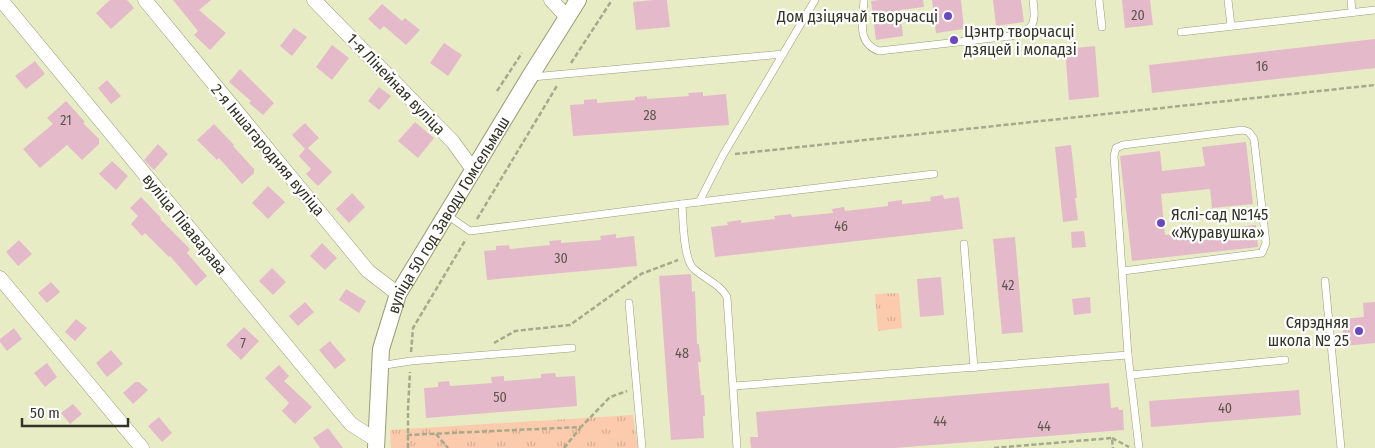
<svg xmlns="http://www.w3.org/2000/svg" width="1375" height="448" viewBox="0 0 1375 448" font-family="'Fira Sans Condensed',sans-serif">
	<defs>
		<pattern id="park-tufts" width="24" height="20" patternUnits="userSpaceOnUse" patternTransform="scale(1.25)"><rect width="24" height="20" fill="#fccaac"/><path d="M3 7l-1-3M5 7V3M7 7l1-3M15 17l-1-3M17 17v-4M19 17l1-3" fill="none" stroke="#d8ae94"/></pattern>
	</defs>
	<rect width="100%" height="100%" fill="#e7ecc4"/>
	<g fill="url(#park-tufts)">
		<path d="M899,293L902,328L878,331L875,294Z"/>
		<path d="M633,415L638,448H391L390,430Z"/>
	</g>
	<g fill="#e4baca">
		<path d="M110,0H127L134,8L111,29L96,13Z"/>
		<path d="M173,0H211L199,10L226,33L210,50L194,35L198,31Z"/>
		<path d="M653,0H667L670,27L636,30L633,2Z"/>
		<path d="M879,0H923L924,7L900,10L903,36L876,40L871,1Z"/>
		<path d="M932,0H961L964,29L936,33Z"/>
		<path d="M993,0H1021L1024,22L996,26Z"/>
		<path d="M1122,0H1150L1153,25L1125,28Z"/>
		<path d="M382,4L402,21L405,18L420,30L406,45L384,26L380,30L368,19Z"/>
		<path d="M294,28L307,37L292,56L280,46Z"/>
		<path d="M1375,39V68L1152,93L1149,65Z"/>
		<path d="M444,43L462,55L448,76L430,63Z"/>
		<path d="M332,45L349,58L332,80L316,67Z"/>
		<path d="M1095,46L1099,97L1069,100L1065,49Z"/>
		<path d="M35,61L45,74L26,89L15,76Z"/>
		<path d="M240,69L274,103L263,115L249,103L251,101L229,82Z"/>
		<path d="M107,80L121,96L111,104L98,88Z"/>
		<path d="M379,87L391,96L379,110L368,101Z"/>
		<path d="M703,92V96L726,94L729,125L573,136L570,105L584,104V100L597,99V103L635,100V97L647,96V99L689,96L688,93Z"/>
		<path d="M66,101L85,122L83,123L99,139V144L82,160L67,145L40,168L23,149L53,124L47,118Z"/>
		<path d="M415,122L434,138L418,158L398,141Z"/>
		<path d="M305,123L319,138L308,148L332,172L318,186L306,174L311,169L299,156L305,149L292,135Z"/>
		<path d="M214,124L234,145L233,146L254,169V173L242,184L219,158L217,160L197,140Z"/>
		<path d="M1246,142L1253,204L1212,208L1210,189L1161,194L1165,235L1256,225L1258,247L1132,261L1120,156L1160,151L1162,171L1205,166L1202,147Z"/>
		<path d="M158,144L168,154L154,170L144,160Z"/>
		<path d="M1071,145L1077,198H1075L1078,220L1063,222L1055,147Z"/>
		<path d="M112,161L128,176L116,190L99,174Z"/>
		<path d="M268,186L285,202L268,219L252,203Z"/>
		<path d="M352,193L365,207L349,223L336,209Z"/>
		<path d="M943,195L944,199L959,197L963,229L715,257L711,227L728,225L727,222L741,220V223L775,219L774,216L791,214L792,217L833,213L832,209L844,207L845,211L888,206V202L902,200V204L931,201L930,197Z"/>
		<path d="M141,197L161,218L160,219L190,249L187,253L207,276L196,286L170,256L169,257L145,233L142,236L131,224L138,216L130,208Z"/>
		<path d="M1084,231L1086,247L1072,248L1071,232Z"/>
		<path d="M616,234V238L634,236L637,266L487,280L484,251L496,250V246L509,245L510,249L550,245L549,241L561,240V243L601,240L600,236Z"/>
		<path d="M1015,237L1023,332L1002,334L993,239Z"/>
		<path d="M19,240L32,254L18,266L6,252Z"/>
		<path d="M322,243L337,258L325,270L310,256Z"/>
		<path d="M272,268L286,282L273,295L259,281Z"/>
		<path d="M691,274L692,292L695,291L697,344H699L701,362H698L701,395H704L705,416H703L704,438L671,440L659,276Z"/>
		<path d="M941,277L944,315L920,317L917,279Z"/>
		<path d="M51,282L60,292L47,303L38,293Z"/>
		<path d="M346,289L366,301L359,313L339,300Z"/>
		<path d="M1090,297L1091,313L1074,315L1072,299Z"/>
		<path d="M305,302L314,312L298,326L289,316Z"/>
		<path d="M1375,302V343L1344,346L1342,319L1364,317L1363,303Z"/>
		<path d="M76,319L87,328L75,341L65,332Z"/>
		<path d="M244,327L259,341L241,360L226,345Z"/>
		<path d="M14,328L22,339L7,351L0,342V339Z"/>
		<path d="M330,341L346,360L335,369L319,350Z"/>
		<path d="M111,350L123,364L107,377L96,363Z"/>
		<path d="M47,363L57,377L45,387L34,373Z"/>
		<path d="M279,365L289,376L284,381L312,407L295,424L282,411L289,403L265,378Z"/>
		<path d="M555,373L556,377L575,376L577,406L426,418L424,388L438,387V382L449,381L450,386L492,383L491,377L504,376V381L541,378V374Z"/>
		<path d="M135,382H139L148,390L133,404L123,393Z"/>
		<path d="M1109,383L1111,408L1118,407L1119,410H1123L1124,430L894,448H751L750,437H758L756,412Z"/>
		<path d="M1299,390L1301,415L1151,427L1149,401Z"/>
		<path d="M73,404L82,414L70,424L61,413Z"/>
		<path d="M159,417L172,433L162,442L148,426Z"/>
		<path d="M328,428L343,448H320L313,438Z"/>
	</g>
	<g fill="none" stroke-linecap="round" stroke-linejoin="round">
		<g stroke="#999d77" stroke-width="8">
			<g id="service">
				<path d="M864,0C863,20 856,43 879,51L1011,36C1035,29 1036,24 1033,0"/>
				<path d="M1099,0L1102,27"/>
				<path d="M1228,0L1231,26"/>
				<path d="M1351,0L1352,12"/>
				<path d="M1181,32L1375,10"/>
				<path d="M532,77L783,54"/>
				<path d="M699,202L723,155L815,0"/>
				<path d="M682,204C683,218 683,260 694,269C705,279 720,284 727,297L737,448"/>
				<path d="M447,215L470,231L682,204L934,174"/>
				<path d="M964,244L974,368"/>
				<path d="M1123,271L1262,253L1266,243L1254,139L1249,132L1243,130L1123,145L1116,148L1114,156L1128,355L1139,448"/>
				<path d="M1325,281L1341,448"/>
				<path d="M629,303L642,448"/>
				<path d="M379,366L411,361L572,348"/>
				<path d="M1131,375L1285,360"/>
				<path d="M734,386L1128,355"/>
			</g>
		</g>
		<g stroke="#999d77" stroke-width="15">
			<g id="minor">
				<path d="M1,0L351,424L376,440"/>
				<path d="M145,0L368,271L398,294"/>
				<path d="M314,0L453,142L474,171"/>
				<path d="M551,0L567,17"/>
				<path d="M0,278L142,448"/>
			</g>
		</g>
		<g stroke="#999d77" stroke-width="18">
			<g id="tertiary">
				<path id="s1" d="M376,448L381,349L398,294L529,78L578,0"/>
			</g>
		</g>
		<g stroke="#a6aa8b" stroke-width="2.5" stroke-dasharray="5 2.5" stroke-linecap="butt">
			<path d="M571,63L612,0"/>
			<path d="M497,91L522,53"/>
			<path d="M735,154L1375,85"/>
			<path d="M477,219L558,84"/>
			<path d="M494,343L515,331L570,325L641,274L678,260"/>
			<path d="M411,352L413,328L466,239"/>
			<path d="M436,434L448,448"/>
			<path d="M407,435L581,427L610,397L627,391"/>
			<path d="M1112,438L1129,447"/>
			<path d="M408,448V409L410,372"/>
			<path d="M564,448L581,427"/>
			<path d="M994,448L1112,438L1113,448"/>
		</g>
		<use href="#service" stroke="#fff" stroke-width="7"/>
		<use href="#minor" stroke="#fff" stroke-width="14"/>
		<use href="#tertiary" stroke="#fff" stroke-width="16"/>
	</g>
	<g fill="#6c48c0" stroke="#fff" stroke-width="2">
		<circle cx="948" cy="16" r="5"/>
		<circle cx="954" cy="40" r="5"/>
		<circle cx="1161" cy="223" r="5"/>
		<circle cx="1359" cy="331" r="5"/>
	</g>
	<g text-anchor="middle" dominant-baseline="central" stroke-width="4.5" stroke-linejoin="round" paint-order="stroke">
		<g font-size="14" fill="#5e564e">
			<text x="1138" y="15">20</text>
			<text x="1262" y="66">16</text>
			<text x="650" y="115">28</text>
			<text x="66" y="120">21</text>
			<text x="841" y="226">46</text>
			<text x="561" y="258">30</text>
			<text x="1008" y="285">42</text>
			<text x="243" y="343">7</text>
			<text x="682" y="353">48</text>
			<text x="500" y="397">50</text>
			<text x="1225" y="408">40</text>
			<text x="940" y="421">44</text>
			<text x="1044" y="426">44</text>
		</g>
		<g font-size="16" fill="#323425" stroke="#fff" text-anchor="end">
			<text x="938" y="16">Дом дзіцячай творчасці</text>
			<text x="964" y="31" text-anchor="start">Цэнтр творчасці<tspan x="964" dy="18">дзяцей і моладзі</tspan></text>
			<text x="1171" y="214" text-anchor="start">Яслі-сад №145<tspan x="1171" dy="18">«Журавушка»</tspan></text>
			<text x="1349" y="322">Сярэдняя<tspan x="1349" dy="18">школа № 25</tspan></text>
		</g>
		<g font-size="16" fill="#323425" stroke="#fff">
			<text transform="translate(396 84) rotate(46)">1-я Лінейная вуліца</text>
			<text transform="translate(268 150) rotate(50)">2-я Іншагародняя вуліца</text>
			<text stroke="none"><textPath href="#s1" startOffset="250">вуліца 50 год Заводу Гомсельмаш</textPath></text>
			<text transform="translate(185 224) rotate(51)">вуліца Піваварава</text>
		</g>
	</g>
	<path d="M22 418v8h106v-8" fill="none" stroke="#323425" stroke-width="2.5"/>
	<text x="30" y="418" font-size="15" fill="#323425" stroke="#ffffff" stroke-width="4" paint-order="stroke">50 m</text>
</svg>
